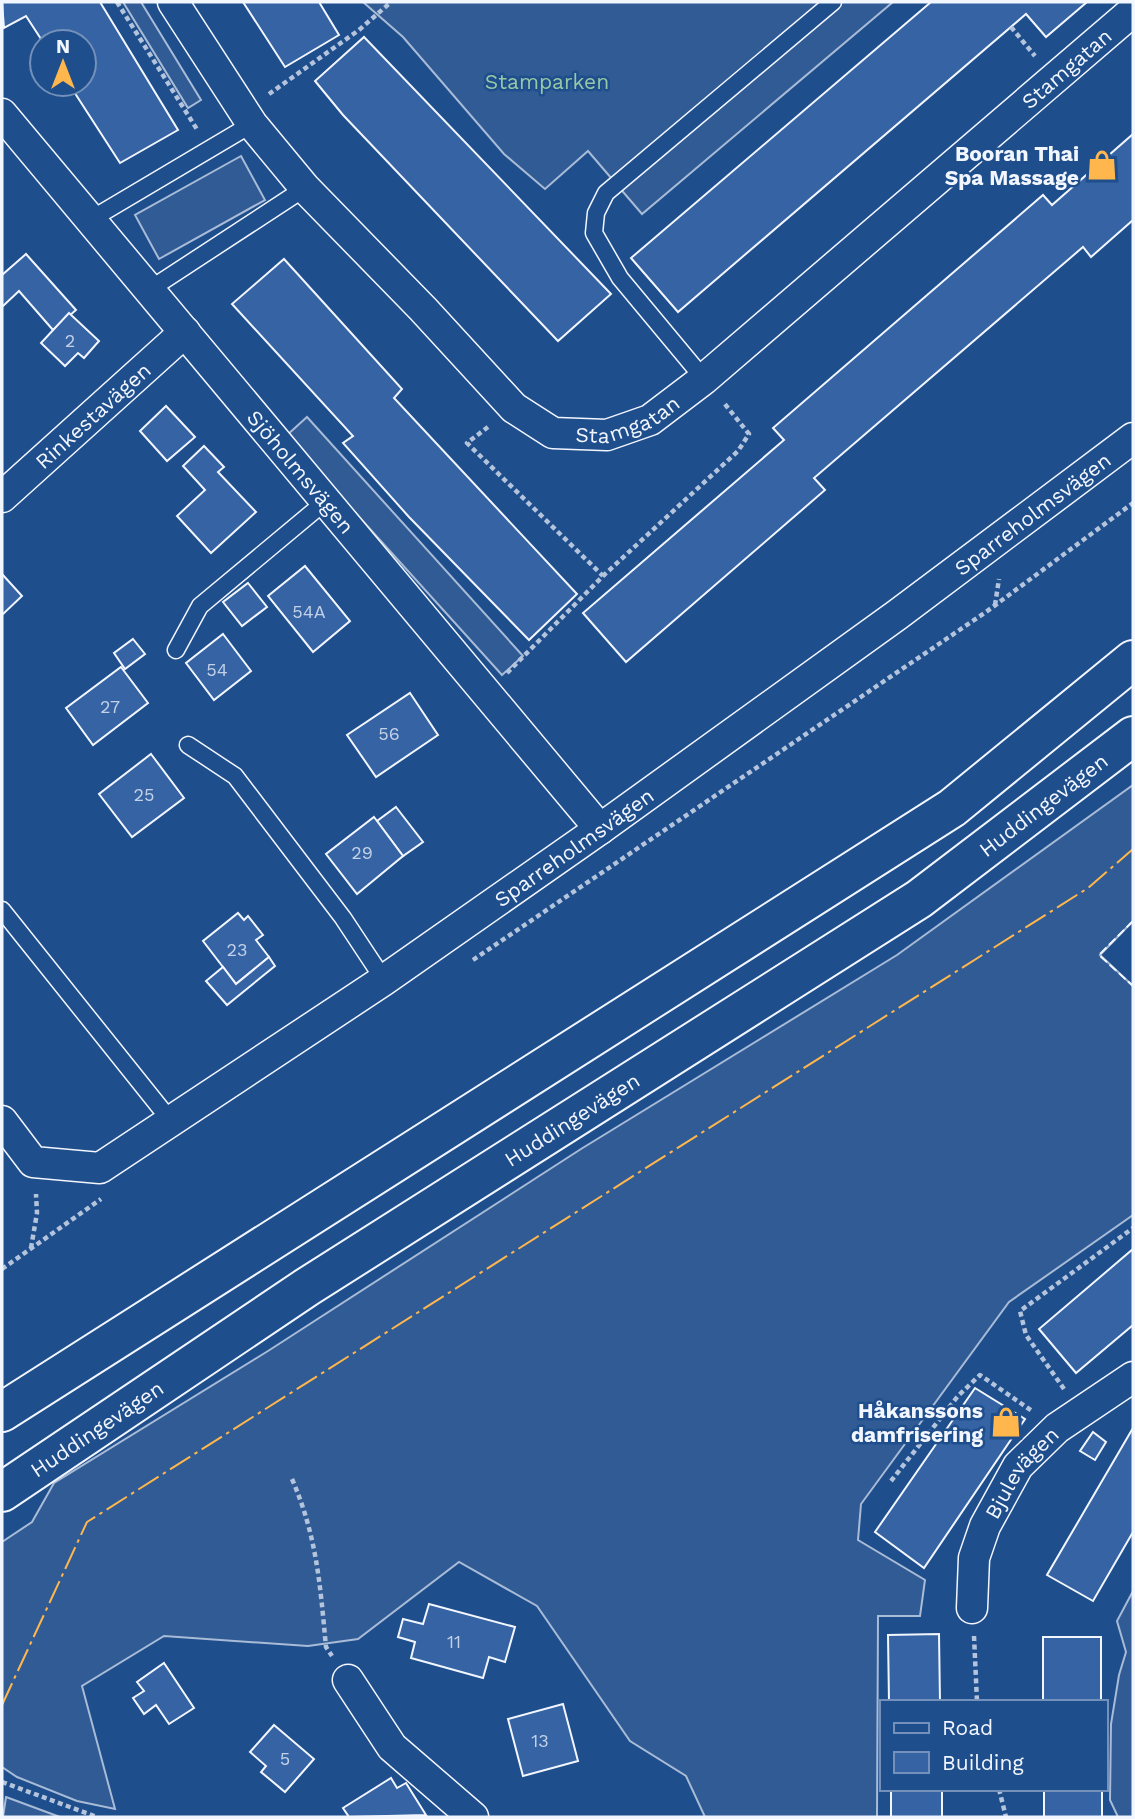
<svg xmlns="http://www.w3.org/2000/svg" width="1135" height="1819" viewBox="0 0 1135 1819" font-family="'Work Sans',sans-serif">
	<rect width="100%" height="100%" fill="#1f4e8c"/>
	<g fill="#305b95" stroke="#a8bbd7" stroke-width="2">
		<path d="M123,2H141L201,100L188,108Z"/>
		<path d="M363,2H893L642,214L588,151L545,189L504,154L403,37Z"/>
		<path d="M241,156L265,200L159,259L135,215Z"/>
		<path d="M307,417L523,656L502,675L286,436Z"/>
		<path d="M1133,785V921L1100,955L1133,986V1215L1009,1302L861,1504L858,1540L925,1580L920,1616H878L877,1817H705L686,1776L630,1741L537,1606L459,1562L358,1639L308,1646L164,1636L82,1686L115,1809L77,1801L17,1777L2,1767V1542L32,1522L54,1483L268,1351L581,1149L897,955Z"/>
		<path d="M1133,1591V1817H1118L1110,1800L1111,1724L1119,1675L1126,1652L1117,1621Z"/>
		<path d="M6,1797L60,1817H3Z"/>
	</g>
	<g fill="#3563a3" stroke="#f2f6ff" stroke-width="2">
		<path d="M2,2H100L178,130L120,163L69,84H84V42H43L26,16L4,28Z"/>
		<path d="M243,2H319L339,35L285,67Z"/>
		<path d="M931,2H1087L1046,37L1026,14L678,312L631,258Z"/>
		<path d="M364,37L611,294L558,341L343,115L315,81Z"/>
		<path d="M1133,134V220L1091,257L1083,247L814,478L825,490L626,662L583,613L784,440L773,428L1043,195L1052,205Z"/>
		<path d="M26,254L76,310L53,330L19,291L2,307V275Z"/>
		<path d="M284,259L402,389L394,398L577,594L529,640L409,517L343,443L353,436L232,304Z"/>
		<path d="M69,313L99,341L84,358L78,353L65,366L41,343Z"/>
		<path d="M166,406L195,437L167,461L140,431Z"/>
		<path d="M204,446L224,467L218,472L256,512L211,553L177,516L205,490L183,466Z"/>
		<path d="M305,566L350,621L313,652L268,596Z"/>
		<path d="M2,574L22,596L2,615Z"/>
		<path d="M248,583L267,607L242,626L223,602Z"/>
		<path d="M223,634L251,671L214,700L186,663Z"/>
		<path d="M133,639L145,654L125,669L114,653Z"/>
		<path d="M121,667L148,703L93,745L66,708Z"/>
		<path d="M410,693L438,735L376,777L347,735Z"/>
		<path d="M151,754L184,798L132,837L99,794Z"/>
		<path d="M396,807L423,842L403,856L377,821Z"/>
		<path d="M374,817L403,856L357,894L326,854Z"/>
		<path d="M238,913L244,920L248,916L263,935L256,940L269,957L236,984L203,941Z"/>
		<path d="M269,957L275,966L227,1005L206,981L223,967L236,984Z"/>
		<path d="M1133,1249V1325L1076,1373L1039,1329Z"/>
		<path d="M975,1388L1025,1419L924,1568L875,1532Z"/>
		<path d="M1133,1428V1532L1093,1601L1047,1575Z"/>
		<path d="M1093,1432L1106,1442L1095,1460L1080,1451Z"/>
		<path d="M429,1604L515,1627L505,1662L489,1657L483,1678L411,1658L415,1642L398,1637L403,1619L423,1624Z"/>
		<path d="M939,1634L940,1702H889L888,1635Z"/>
		<rect x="1043" y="1637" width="58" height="65"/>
		<path d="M164,1663L194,1708L169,1724L156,1705L144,1714L133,1698L144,1691L137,1682Z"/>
		<path d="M563,1704L578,1761L523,1776L508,1719Z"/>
		<path d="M274,1725L314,1759L285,1792L261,1772L266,1766L250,1752Z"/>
		<path d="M391,1778L397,1788L406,1783L426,1815L349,1817L343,1808Z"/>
		<rect x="891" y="1789" width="51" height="28"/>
		<rect x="1044" y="1789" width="58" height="28"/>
	</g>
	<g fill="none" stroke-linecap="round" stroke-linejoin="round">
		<g stroke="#f2f6ff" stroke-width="19">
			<g id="lane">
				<path d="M90,220L252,124"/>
				<path d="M149,290L305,188"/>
				<path d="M704,379L620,278L594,233L596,213L606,193L833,2"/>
				<path d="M176,650L200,606L326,501"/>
				<path d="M188,745L235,776L343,918L384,980"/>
				<path d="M2,910L170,1120"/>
			</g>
		</g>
		<g stroke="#f2f6ff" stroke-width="33">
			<g id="street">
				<path id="s1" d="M173,2L252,124L305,188L423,309L514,408L553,433L607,435L650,420L704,379L1133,11"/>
				<path id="s2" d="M2,114L600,829"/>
				<path id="s3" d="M2,497L185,332"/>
				<path id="s4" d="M2,1121L33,1162L100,1168L384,980L600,829L897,615L1133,438"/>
				<path id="s5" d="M972,1608L974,1558L985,1526L1018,1466L1057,1428L1133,1377"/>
				<path d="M348,1680L392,1747L473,1817"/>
			</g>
		</g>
		<g stroke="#f2f6ff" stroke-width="42">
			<g id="primary">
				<path d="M2,1412L952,808L1133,660"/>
				<path id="s6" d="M2,1492L307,1287L919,899L1133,736"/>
			</g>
		</g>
		<g stroke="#b3c4dc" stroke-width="4.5" stroke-dasharray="5 3.5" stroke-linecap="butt">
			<path d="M117,2L198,131"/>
			<path d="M1011,27L1035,56"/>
			<path d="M269,94L359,30L391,2"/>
			<path d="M488,427L467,443L603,576"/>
			<path d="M995,605L999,579"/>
			<path d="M507,673L603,576L738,451L749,434L724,403"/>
			<path d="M473,960L986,612L1133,503"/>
			<path d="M31,1248L37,1213L36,1194"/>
			<path d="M2,1269L101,1199"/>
			<path d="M1064,1389L1026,1335L1020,1311L1133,1228"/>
			<path d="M292,1479C317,1537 320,1584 326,1647L332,1656"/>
			<path d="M891,1481L958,1396L980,1375L1032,1411"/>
			<path d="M974,1636L977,1702"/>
			<path d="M2,1782L97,1817"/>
			<path d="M999,1789L1006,1817"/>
		</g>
		<use href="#lane" stroke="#1f4e8c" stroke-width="16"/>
		<use href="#street" stroke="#1f4e8c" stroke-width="30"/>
		<use href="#primary" stroke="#1f4e8c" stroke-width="38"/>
		<path stroke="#f2f6ff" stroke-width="2" stroke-dasharray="9 3.5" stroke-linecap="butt" d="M1133,921L1099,955L1133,986"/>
		<path stroke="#ffb74d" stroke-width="2" stroke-dasharray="24 5 3.5 5" stroke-linecap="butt" d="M2,1705L87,1522L1088,888L1133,849"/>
	</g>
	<defs>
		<g id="shop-bare" transform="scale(2.415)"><path d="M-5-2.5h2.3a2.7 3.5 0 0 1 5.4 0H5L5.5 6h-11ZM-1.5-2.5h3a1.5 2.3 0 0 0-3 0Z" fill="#ffb74d" stroke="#1f4e8c" stroke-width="2.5" paint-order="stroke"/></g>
	</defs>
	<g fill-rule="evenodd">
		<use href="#shop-bare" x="1102" y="165"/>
		<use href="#shop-bare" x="1006" y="1422"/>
	</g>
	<g text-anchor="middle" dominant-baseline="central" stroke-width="5" stroke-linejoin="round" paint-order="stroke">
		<g font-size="18" fill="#c3d1e8">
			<text x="70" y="340">2</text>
			<text x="309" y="611">54A</text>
			<text x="217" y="669">54</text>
			<text x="110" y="706">27</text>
			<text x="389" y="733">56</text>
			<text x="144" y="794">25</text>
			<text x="362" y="852">29</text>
			<text x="237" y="949">23</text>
			<text x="454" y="1641">11</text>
			<text x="540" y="1740">13</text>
			<text x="285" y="1758">5</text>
		</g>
		<g font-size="21" fill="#f2f6ff" stroke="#1f4e8c">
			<text stroke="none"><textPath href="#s1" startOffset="1223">Stamgatan</textPath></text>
			<text stroke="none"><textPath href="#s1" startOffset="656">Stamgatan</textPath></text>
			<text stroke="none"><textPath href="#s3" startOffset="122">Rinkestavägen</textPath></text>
			<text stroke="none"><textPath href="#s2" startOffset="466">Sjöholmsvägen</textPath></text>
			<text stroke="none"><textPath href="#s4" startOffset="1258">Sparreholmsvägen</textPath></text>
			<text stroke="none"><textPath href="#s6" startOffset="1248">Huddingevägen</textPath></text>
			<text stroke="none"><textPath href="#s4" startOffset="691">Sparreholmsvägen</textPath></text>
			<text stroke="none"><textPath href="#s6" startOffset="681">Huddingevägen</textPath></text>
			<text stroke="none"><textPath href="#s6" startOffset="114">Huddingevägen</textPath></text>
			<text stroke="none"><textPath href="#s5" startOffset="149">Bjulevägen</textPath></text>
		</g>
		<g font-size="21" fill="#97c8a6" stroke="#1f4e8c">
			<text x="547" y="81">Stamparken</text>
		</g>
		<g font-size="21" font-weight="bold" fill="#f2f6ff" stroke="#1f4e8c" text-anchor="end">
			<text x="1079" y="153">Booran Thai<tspan x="1079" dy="24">Spa Massage</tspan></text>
			<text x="983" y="1410">Håkanssons<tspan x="983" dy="24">damfrisering</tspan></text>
		</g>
	</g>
	<rect width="1135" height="1819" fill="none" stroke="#f2f6ff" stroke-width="7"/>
	<rect x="880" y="1700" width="228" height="91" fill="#1f4e8c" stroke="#7391ba" stroke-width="2"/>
	<rect x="894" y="1723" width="35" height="10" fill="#1f4e8c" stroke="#7391ba" stroke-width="2"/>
	<text x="942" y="1735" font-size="21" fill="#f2f6ff">Road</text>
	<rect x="894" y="1752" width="35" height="21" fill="#3563a3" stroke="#7391ba" stroke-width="2"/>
	<text x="942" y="1770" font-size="21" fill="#f2f6ff">Building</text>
	<g transform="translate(63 63)"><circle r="33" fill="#1f4e8c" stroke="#7391ba" stroke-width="2"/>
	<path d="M0-5L12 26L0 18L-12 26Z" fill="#ffb74d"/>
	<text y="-10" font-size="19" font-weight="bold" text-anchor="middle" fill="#f2f6ff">N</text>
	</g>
</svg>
